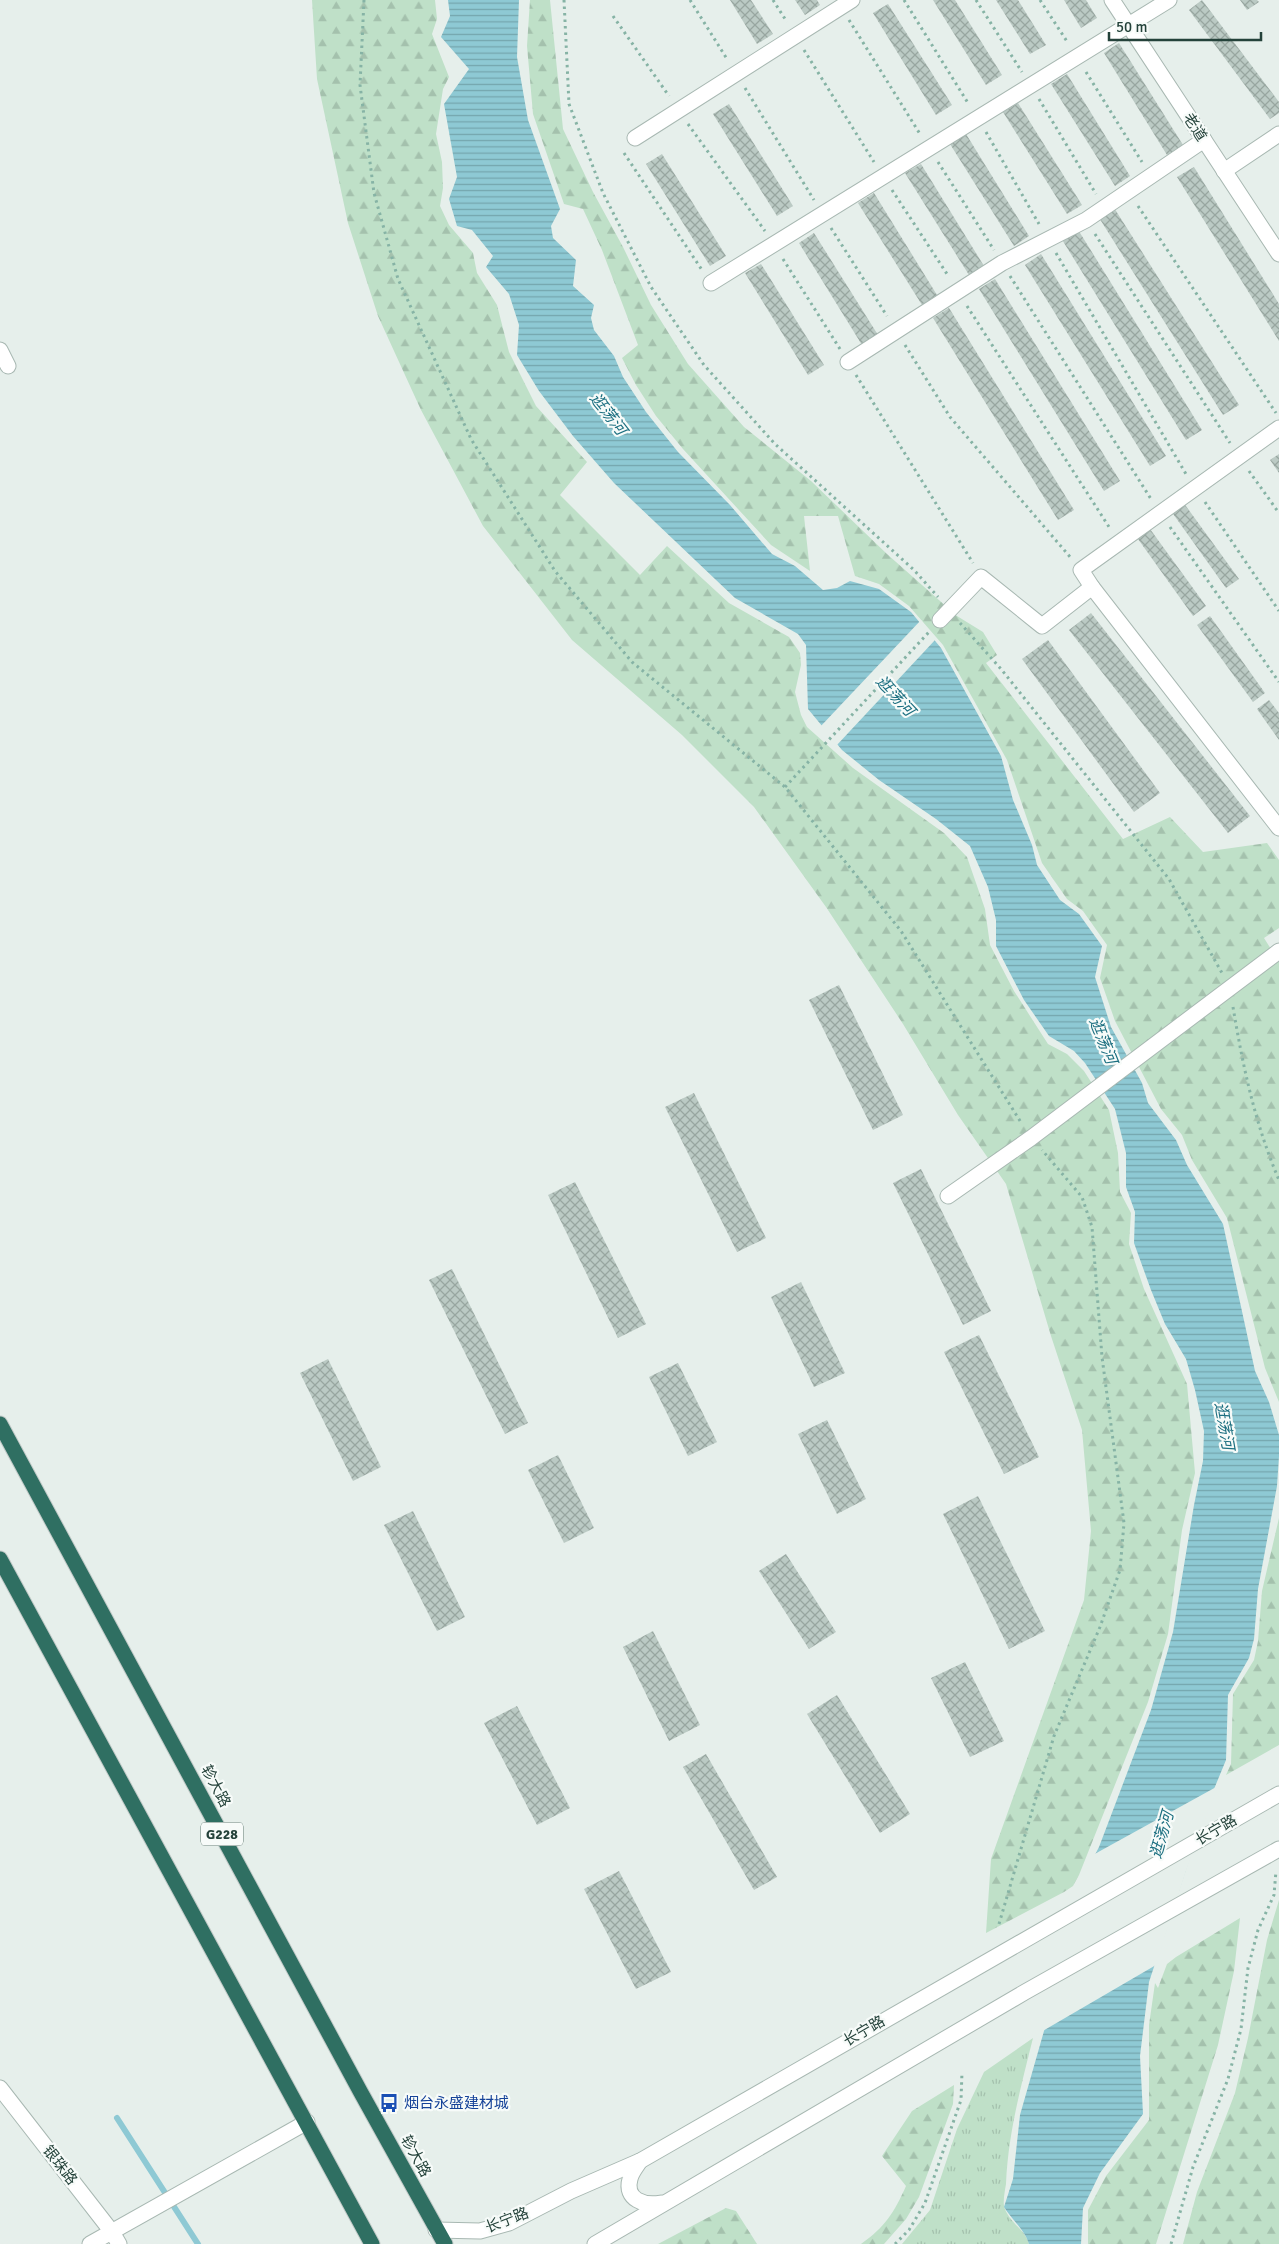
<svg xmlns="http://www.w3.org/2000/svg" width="1279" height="2244" viewBox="0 0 1279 2244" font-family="Signika,'Noto Sans SC',sans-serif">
	<defs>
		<pattern id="grass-tufts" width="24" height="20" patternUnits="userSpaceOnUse" patternTransform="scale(1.25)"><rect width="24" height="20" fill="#bfe0c8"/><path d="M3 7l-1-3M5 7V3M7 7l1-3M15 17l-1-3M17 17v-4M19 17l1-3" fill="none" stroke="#a4c1ad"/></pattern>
		<pattern id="forest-firs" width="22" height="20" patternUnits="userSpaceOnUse" patternTransform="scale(1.25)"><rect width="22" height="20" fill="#bfe0c8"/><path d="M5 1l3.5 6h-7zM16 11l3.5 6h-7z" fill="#a4c1ad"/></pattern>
		<pattern id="water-rules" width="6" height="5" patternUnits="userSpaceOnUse" patternTransform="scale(1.25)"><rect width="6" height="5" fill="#8ec9d4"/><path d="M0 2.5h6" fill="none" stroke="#74a5ad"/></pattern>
		<pattern id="building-cross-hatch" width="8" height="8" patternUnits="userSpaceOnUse" patternTransform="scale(1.25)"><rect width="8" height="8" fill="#bbcac4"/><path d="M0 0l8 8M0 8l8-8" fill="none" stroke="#98a6a0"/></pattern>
	</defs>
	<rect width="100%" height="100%" fill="#e6efeb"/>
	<path fill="url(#grass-tufts)" d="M1033,2038C1021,2086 1008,2134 1006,2184C1005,2190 1003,2200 1004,2206C1008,2222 1025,2229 1029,2244H902L930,2210L957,2129L984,2072Z"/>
	<g fill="url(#forest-firs)">
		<path d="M312,0H435L437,19L432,34L449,77L443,89L436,134L442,162L443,188L440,206L449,225L473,253L477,273L497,305L509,352L536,406L587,462L560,495L640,575L667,546L729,603L789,637L800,653L801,665L795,692L801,715L807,727L853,768L944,833L967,857L985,909L990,945L1014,991L1048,1044L1067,1054L1084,1071L1109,1110L1118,1153L1120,1192L1131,1213L1129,1244L1144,1289L1187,1384L1195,1473L1182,1530L1168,1634L1148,1702L1079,1875L1073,1886L1064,1892L986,1933L991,1859L1084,1600L1091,1531L1082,1430L1051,1336L1006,1184L958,1115L903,1024L826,907L754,807L682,735L572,640L483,526L421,410L378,316L348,223L317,79Z"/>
		<path d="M530,0H550L563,129L593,192L623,247L651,305L688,364L744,427L811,481L887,554L957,616L983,632L997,655L986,663L1123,839L1170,817L1203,852L1267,843L1279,860V928L1264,938L1279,962V1402L1265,1368L1227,1218L1192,1160L1182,1135L1161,1109L1115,1021L1100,978L1107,945L1083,911L1067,899L1042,863L1007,760L943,645L909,606L879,584L855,576L838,516H804L810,571L771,545L683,449L656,416L636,385L622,358L638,345L602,250L583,209L564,204L533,114L527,46Z"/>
		<path d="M1279,1518V1745L1226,1775L1231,1764L1233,1694L1254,1660L1258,1641L1262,1591Z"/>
		<path d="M1279,1900V2244H1183L1197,2192L1235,2093L1248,2038L1267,1940Z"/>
		<path d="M1240,1918L1234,1971L1218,2045L1156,2244H1088V2210L1106,2176L1149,2120V2025L1155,1983L1158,1988L1167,1964L1176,1957Z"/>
		<path d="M954,2085L953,2104L919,2197L906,2219L884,2244H861C885,2227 894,2213 906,2186L882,2156L912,2111Z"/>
		<path d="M726,2208L736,2211L757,2244H658Z"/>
	</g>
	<path fill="url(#water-rules)" d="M448,0H519L517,57L528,120L560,209L551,226L553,238L576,260L573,286L594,305L591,318L594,330L614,356L623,377L646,412L678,452L730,505L772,554L795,566L823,590L837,588L850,581L879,589L911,612L941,648L1001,756L1013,800L1032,845L1037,865L1060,900L1079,914L1102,946L1095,977L1111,1027L1142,1083L1148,1103L1176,1140L1187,1165L1223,1224L1255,1371L1269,1402L1279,1435V1456L1277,1486L1258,1589L1254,1639L1249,1658L1228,1695L1226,1760L1207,1806L1149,1982L1140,2056L1143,2114L1100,2173L1083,2208L1081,2244H1029C1025,2230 1012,2220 1004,2207L1013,2179L1020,2115L1070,1940L1081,1882L1099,1847L1151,1710L1173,1632L1194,1505L1203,1461L1204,1431L1195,1390L1186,1359L1165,1324L1151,1290L1134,1243L1135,1212L1126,1187V1153L1115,1109L1085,1063L1074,1051L1049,1036L1024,1000L996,946V920L988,887L970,846L936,819L879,780L842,750L808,709L806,645L798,634L735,598L614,483L573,436L539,391L517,355L519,325L509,294L486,267L493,256L472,230L457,226L449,199L457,177L444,104L469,69L441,37L450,16Z"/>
	<g fill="#e6efeb">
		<path d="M921,620L936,639L836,746L820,727Z"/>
		<path d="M1218,1786L1186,1871L1156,1965L1041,2032L1068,1940L1079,1881L1091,1856Z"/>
	</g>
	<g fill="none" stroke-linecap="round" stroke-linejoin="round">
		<path stroke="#8ec9d4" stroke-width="6" d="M117,2118L198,2244"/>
	</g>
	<g fill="url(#building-cross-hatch)">
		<path d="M730,0H751L773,34L757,44Z"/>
		<path d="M795,0H817L820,5L805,15Z"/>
		<path d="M933,0H955L1002,75L986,85Z"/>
		<path d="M996,0H1018L1046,45L1030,54Z"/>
		<path d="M1064,0H1086L1097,18L1081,28Z"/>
		<path d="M1202,0L1279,102V113L1270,119L1189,10Z"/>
		<path d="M1240,0H1257L1259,2L1247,10Z"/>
		<path d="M888,4L952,105L936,115L873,13Z"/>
		<path d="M1119,43L1183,145L1167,155L1104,53Z"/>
		<path d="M1067,74L1130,176L1115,186L1051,84Z"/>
		<path d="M1018,103L1082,205L1067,214L1003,112Z"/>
		<path d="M729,104L793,206L777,216L713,114Z"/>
		<path d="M966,134L1029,236L1014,246L950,144Z"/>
		<path d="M662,154L726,256L710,266L646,164Z"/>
		<path d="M921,164L984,266L969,275L905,173Z"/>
		<path d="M1194,167L1279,304V341L1177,177Z"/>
		<path d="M874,193L937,295L922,305L858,203Z"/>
		<path d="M1111,203L1239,405L1223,415L1096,213Z"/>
		<path d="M1077,228L1202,430L1186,440L1061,238Z"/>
		<path d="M814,233L878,335L862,345L799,243Z"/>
		<path d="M1041,254L1166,456L1150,466L1025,265Z"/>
		<path d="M761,264L824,365L808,375L745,273Z"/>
		<path d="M995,279L1120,481L1104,491L979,289Z"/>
		<path d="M949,308L1074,510L1058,520L933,318Z"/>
		<path d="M1279,454V473L1270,460Z"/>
		<path d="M1183,502L1239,579L1226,588L1171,511Z"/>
		<path d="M1150,529L1206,606L1193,616L1138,539Z"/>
		<path d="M1091,613L1250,816L1228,833L1069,630Z"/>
		<path d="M1210,616L1265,693L1253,702L1197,625Z"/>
		<path d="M1048,640L1160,793L1134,812L1022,659Z"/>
		<path d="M1269,700L1279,713V740L1257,709Z"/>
		<path d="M839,985L903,1115L873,1130L809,1000Z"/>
		<path d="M694,1093L766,1238L737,1252L665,1107Z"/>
		<path d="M921,1169L991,1311L963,1325L893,1183Z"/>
		<path d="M575,1182L646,1324L618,1338L548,1195Z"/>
		<path d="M452,1269L528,1423L505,1434L429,1280Z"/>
		<path d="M801,1282L845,1373L814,1387L771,1297Z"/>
		<path d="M979,1335L1039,1457L1004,1474L944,1352Z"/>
		<path d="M328,1359L381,1467L353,1481L300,1373Z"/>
		<path d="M678,1363L717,1442L688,1456L649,1377Z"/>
		<path d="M827,1420L866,1499L837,1514L798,1434Z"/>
		<path d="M558,1455L594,1528L564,1543L528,1470Z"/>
		<path d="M978,1496L1045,1631L1009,1649L943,1514Z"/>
		<path d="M413,1511L465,1617L437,1631L384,1525Z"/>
		<path d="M786,1554L836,1632L809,1649L759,1571Z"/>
		<path d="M653,1631L700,1725L669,1741L623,1647Z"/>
		<path d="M965,1662L1004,1741L970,1757L931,1678Z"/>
		<path d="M837,1695L910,1814L880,1833L807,1714Z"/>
		<path d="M517,1706L570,1808L537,1825L484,1723Z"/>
		<path d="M706,1754L777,1877L754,1890L683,1767Z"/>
		<path d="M619,1871L671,1972L636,1989L584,1889Z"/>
	</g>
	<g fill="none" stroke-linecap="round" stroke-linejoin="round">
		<g stroke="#a8b8b2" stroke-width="17">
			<g id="minor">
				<path d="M1112,0L1279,254"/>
				<path d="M635,138L852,0"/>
				<path d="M1224,171L1279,134"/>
				<path d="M711,283L1169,0"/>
				<path d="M0,350L8,366"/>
				<path d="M848,362L1002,263L1086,220L1204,140"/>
				<path d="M1092,587L1081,570L1279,428"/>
				<path d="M940,620L981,577L1042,626L1092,587L1279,828"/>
				<path d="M948,1196L1031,1138L1279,951"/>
				<path d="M0,2088L112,2232L119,2244"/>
				<path d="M640,2161C636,2167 631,2173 630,2179C624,2200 645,2206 661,2203"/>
				<path d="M436,2230L480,2231L509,2223L571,2191L640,2161L1279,1794"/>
				<path d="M90,2244L307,2122"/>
				<path d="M595,2244L1025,1992L1279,1849"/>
			</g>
		</g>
		<g stroke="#c2cac8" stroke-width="17">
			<g id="highway">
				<path d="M0,1424L360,2091L445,2244"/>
				<path d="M0,1559L372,2244"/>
			</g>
		</g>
		<g stroke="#86b3a5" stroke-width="3" stroke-dasharray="2.5 4" stroke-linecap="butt">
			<path d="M364,0L360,85L374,193L398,279L471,439L555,571L632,662L785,787L901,931L1022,1124"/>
			<path d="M564,0L569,104L603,193L651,287L704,365L775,444L914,570L938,597"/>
			<path d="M690,0L727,59"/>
			<path d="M773,0L787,22"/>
			<path d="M904,0L968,103"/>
			<path d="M976,0L1022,72"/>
			<path d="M1040,0L1068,43"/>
			<path d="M613,16L669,96"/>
			<path d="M849,20L920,134"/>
			<path d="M804,50L874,162"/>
			<path d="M1086,72L1142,162"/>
			<path d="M745,88L814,200"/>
			<path d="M1039,99L1096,194"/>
			<path d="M688,124L765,231"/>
			<path d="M986,132L1039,224"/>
			<path d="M624,153L702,270"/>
			<path d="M938,162L994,250"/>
			<path d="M892,190L949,277"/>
			<path d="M1138,206L1276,413"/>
			<path d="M831,228L887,316"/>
			<path d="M1095,234L1230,443"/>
			<path d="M1056,253L1186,474"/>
			<path d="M783,259L840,349"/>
			<path d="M1010,276L1151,499"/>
			<path d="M967,306L1111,530"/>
			<path d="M905,345L950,417L1071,558"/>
			<path d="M856,375L973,563"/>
			<path d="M1249,471L1279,513"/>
			<path d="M1205,502L1279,611"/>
			<path d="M1170,527L1279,682"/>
			<path d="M960,623L1001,669L1169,879L1222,973"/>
			<path d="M785,787L929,632"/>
			<path d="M1233,1007C1243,1067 1255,1124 1279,1180"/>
			<path d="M999,1924L1054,1736L1100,1627L1120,1570L1124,1523L1102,1357L1092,1227L1082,1197L1042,1150"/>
			<path d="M895,2244L909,2230L925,2203L961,2100L962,2072"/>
			<path d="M1171,2244L1193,2167L1228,2079L1241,2029L1248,1968L1258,1930L1274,1895L1276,1871"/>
		</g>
		<use href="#minor" stroke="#fff" stroke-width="15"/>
		<use href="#highway" stroke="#2f6f62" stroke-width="15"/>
	</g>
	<defs>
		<g id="bus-bare" transform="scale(1.5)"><path d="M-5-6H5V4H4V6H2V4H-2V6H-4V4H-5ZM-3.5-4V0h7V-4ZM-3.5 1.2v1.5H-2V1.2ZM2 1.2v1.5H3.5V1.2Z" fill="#1a4fb4" stroke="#f7fbf9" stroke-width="2.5" paint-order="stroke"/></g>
	</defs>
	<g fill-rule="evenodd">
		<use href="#bus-bare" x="389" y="2103"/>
	</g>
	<g text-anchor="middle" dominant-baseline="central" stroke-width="4.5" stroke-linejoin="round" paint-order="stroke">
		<rect fill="#f7fbf9" stroke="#637a73" stroke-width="1" x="201" y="1822.5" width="42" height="23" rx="4"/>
		<g font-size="14" font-weight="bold" fill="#24423a">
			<text x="222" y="1834">G228</text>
		</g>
		<g font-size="15" fill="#24423a" stroke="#f7fbf9">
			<text transform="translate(1195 127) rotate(57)">老道</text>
			<text transform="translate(216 1786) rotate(62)">轸大路</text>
			<text transform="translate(1216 1830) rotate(-30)">长宁路</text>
			<text transform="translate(864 2031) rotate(-30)">长宁路</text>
			<text transform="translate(416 2156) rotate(61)">轸大路</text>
			<text transform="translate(60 2165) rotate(52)">银珠路</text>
			<text transform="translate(507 2220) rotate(-21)">长宁路</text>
		</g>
		<g font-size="15" fill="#164399" stroke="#f7fbf9" text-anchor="start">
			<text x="404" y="2103">烟台永盛建材城</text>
		</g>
		<g font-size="16" font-style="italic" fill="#1c6f80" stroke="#f7fbf9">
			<text transform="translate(608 414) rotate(52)">逛荡河</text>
			<text transform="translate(895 696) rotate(47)">逛荡河</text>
			<text transform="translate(1103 1041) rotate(68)">逛荡河</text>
			<text transform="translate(1224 1426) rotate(80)">逛荡河</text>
			<text transform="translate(1162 1835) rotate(-74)">逛荡河</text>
		</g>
	</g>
	<path d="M1109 32v8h152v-8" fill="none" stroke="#24423a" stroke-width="2.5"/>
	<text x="1116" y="32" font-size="15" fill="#24423a" stroke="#f7fbf9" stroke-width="4" paint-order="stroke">50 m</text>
</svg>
